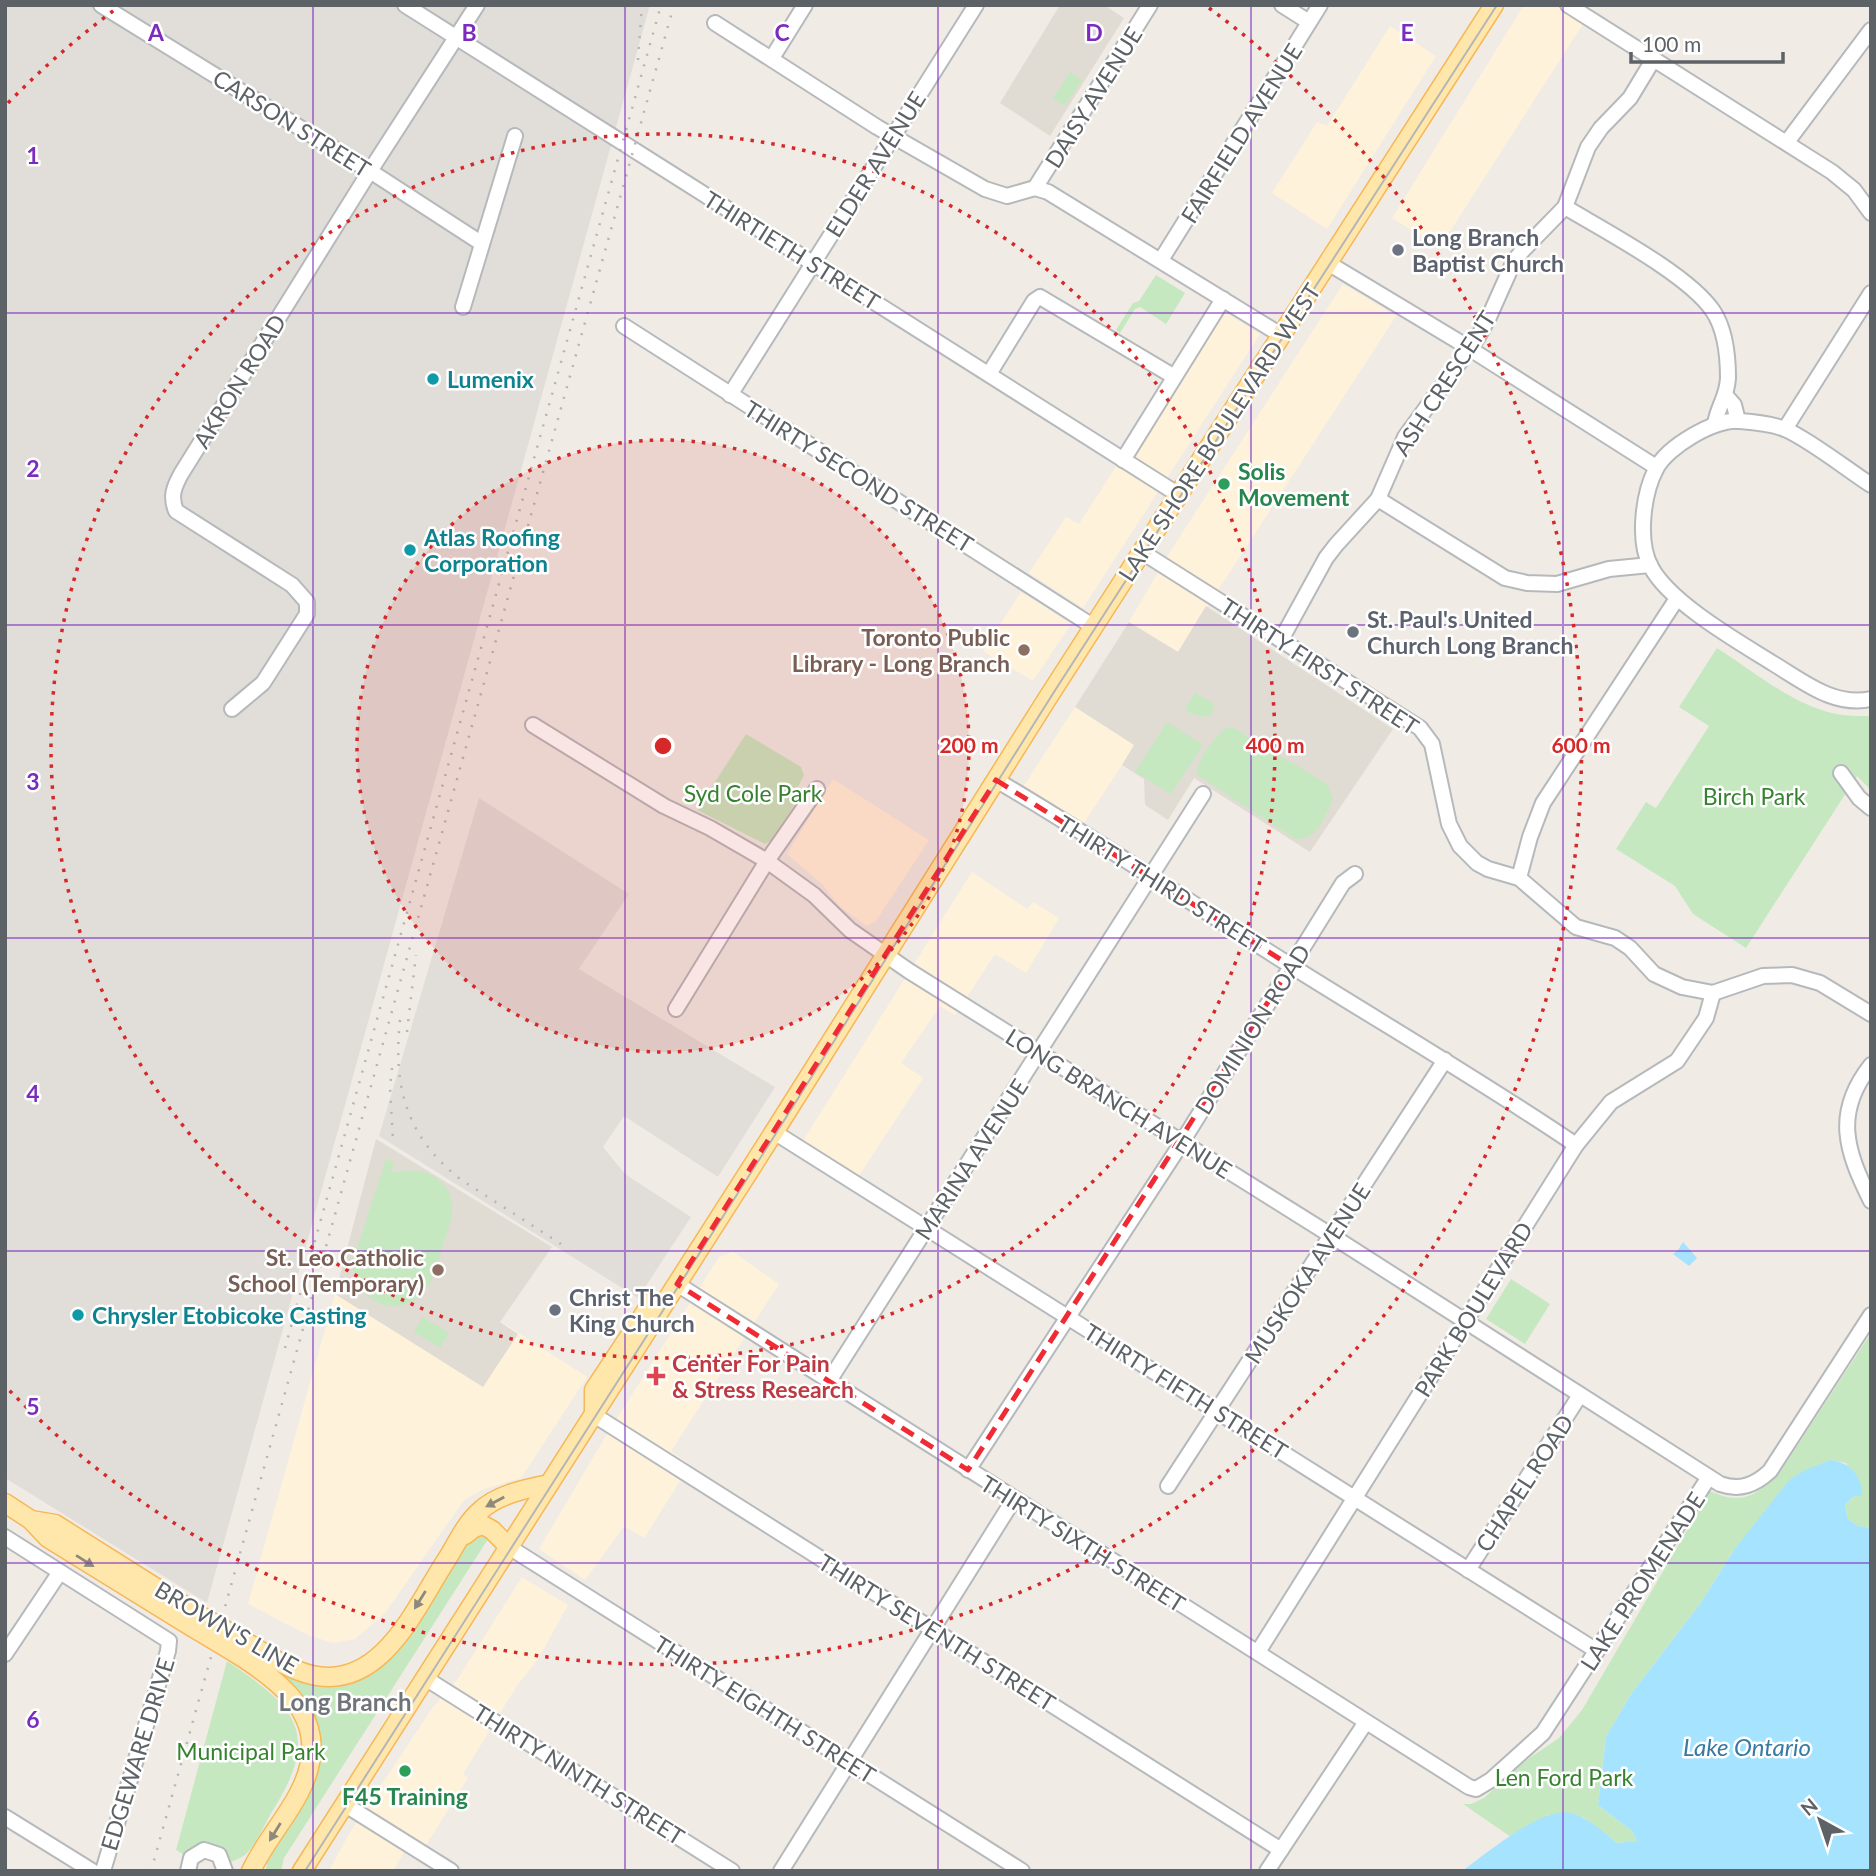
<svg xmlns="http://www.w3.org/2000/svg" width="1876" height="1876" viewBox="0 0 1876 1876" font-family="Lato,sans-serif">
	<rect width="100%" height="100%" fill="#f0ece5"/>
	<g fill="#fff2db">
		<path d="M1524,5H1595L1440,247L1392,218Z"/>
		<path d="M1390,26L1436,56L1327,229L1272,193L1317,122L1327,126Z"/>
		<path d="M1343,284L1396,316L1178,652L1129,622L1170,552Z"/>
		<path d="M1213,305L1260,334L1083,608L1029,573L1066,517L1079,524L1164,392Z"/>
		<path d="M1021,592L1071,624L1033,681L983,651Z"/>
		<path d="M1075,707L1135,745L1084,823L1023,787Z"/>
		<path d="M833,779L929,840L876,921L867,926L839,906L823,885L787,854Z"/>
		<path d="M972,872L1027,909L1033,902L1059,918L1026,973L995,954L955,1015L940,1006L901,1063L923,1078L854,1183L799,1147Z"/>
		<path d="M733,1252L779,1284L671,1451L690,1465L644,1538L624,1526L585,1580L539,1549L604,1439L719,1257Z"/>
		<path d="M335,1294L441,1360L476,1306L587,1377L521,1478L484,1489L464,1500L385,1613L355,1639L333,1643L308,1635L248,1604Z"/>
		<path d="M522,1577L568,1605L538,1659L516,1687L463,1774L468,1778L426,1845L413,1837L393,1871H329L349,1834L433,1707L457,1680Z"/>
	</g>
	<g fill="#e1deda">
		<path d="M5,5H650L207,1603L5,1478Z"/>
		<path d="M479,798L629,894L579,969L775,1087L718,1177L624,1116L603,1147L625,1174L691,1217L638,1298L379,1136Z"/>
	</g>
	<g fill="#e0dbd3">
		<path d="M1060,5H1104L1124,18L1050,136L1000,103Z"/>
		<path d="M1206,606L1393,729L1310,852L1194,778L1168,820L1145,805L1144,779L1122,765L1134,745L1075,707L1129,622L1178,652Z"/>
		<path d="M376,1139L552,1247L500,1322L518,1334L483,1387L335,1294Z"/>
	</g>
	<g fill="#c6e8c1">
		<path d="M1070,72L1082,80L1065,106L1053,98Z"/>
		<path d="M1156,275L1185,293L1166,324L1140,307L1135,309L1120,333L1116,330L1133,303L1139,301Z"/>
		<path d="M1717,648C1748,668 1788,700 1822,710C1838,716 1854,716 1871,716V790L1857,776L1746,948L1693,914L1675,886L1616,849L1646,802L1656,808L1709,726L1679,707Z"/>
		<path d="M1195,693L1212,702L1214,708L1211,715L1203,717L1187,712L1186,707Z"/>
		<path d="M1167,722L1203,745L1171,794L1135,772Z"/>
		<path d="M1226,728H1234L1327,784L1333,799C1324,817 1318,841 1295,839L1196,774C1198,759 1214,737 1226,728Z"/>
		<path d="M746,734L801,767L804,775L792,799L796,802L772,840L765,844L697,810Z"/>
		<path d="M386,1159L394,1162L391,1173C416,1165 450,1174 452,1206C453,1220 446,1235 442,1248C435,1272 431,1294 406,1304C395,1308 384,1307 375,1301C359,1291 353,1279 353,1261Z"/>
		<path d="M1511,1279L1550,1304L1525,1344L1486,1319Z"/>
		<path d="M423,1317L449,1333L440,1348L414,1332Z"/>
		<path d="M1871,1333V1528L1858,1526L1848,1519L1845,1505L1854,1496H1862L1846,1463L1831,1460L1734,1550L1700,1604L1631,1694L1606,1737L1598,1805L1632,1831L1637,1841L1617,1843L1583,1817L1549,1815L1511,1837L1463,1804H1471L1484,1798L1528,1759L1559,1738L1582,1710L1710,1491C1744,1507 1760,1493 1782,1469Z"/>
		<path d="M478,1535L488,1539L284,1858L281,1871H266L267,1860C305,1798 357,1736 281,1676L284,1671L364,1676L389,1659L467,1540Z"/>
		<path d="M227,1661C295,1707 322,1732 273,1810C265,1823 258,1841 248,1852C244,1857 235,1860 229,1863C223,1852 219,1847 207,1844L186,1856L176,1850Z"/>
	</g>
	<g fill="#a6e3ff">
		<path d="M1683,1242L1697,1258L1689,1266L1673,1254L1678,1250Z"/>
		<path d="M1831,1460C1851,1463 1862,1476 1862,1496H1854L1845,1505L1848,1519L1858,1526L1871,1528V1871H1462C1485,1855 1543,1805 1571,1813C1589,1818 1603,1832 1617,1843L1637,1841L1632,1831L1598,1805L1606,1737L1631,1694L1700,1604L1734,1550L1789,1480L1805,1470Z"/>
	</g>
	<g fill="none" stroke-linecap="round" stroke-linejoin="round">
		<g stroke="#b6b9bc" stroke-width="18">
			<g id="minor">
				<path d="M101,5L370,171L481,243"/>
				<path d="M405,5L1179,495"/>
				<path d="M1282,5L1309,22"/>
				<path d="M1568,5L1832,172L1854,190L1871,213"/>
				<path d="M715,23L877,127L985,189L1007,196L1035,188L1048,192L1281,335"/>
				<path d="M772,58L805,5"/>
				<path d="M1787,142L1871,30"/>
				<path d="M1035,188L1150,5"/>
				<path d="M1565,207C1605,231 1689,275 1713,311C1725,329 1728,357 1728,378C1727,398 1718,405 1715,424"/>
				<path d="M1161,260L1320,5"/>
				<path d="M1328,263L1456,340L1656,467"/>
				<path d="M463,307L515,136"/>
				<path d="M624,326L1094,627"/>
				<path d="M989,374L1034,301L1040,297L1173,376"/>
				<path d="M730,395L976,5"/>
				<path d="M1726,396L1734,405L1738,421"/>
				<path d="M1785,429L1871,293"/>
				<path d="M1123,460L1223,299"/>
				<path d="M1871,485C1845,468 1814,443 1787,430C1774,424 1754,422 1740,421C1715,418 1667,447 1656,469C1643,494 1637,541 1651,567C1670,603 1739,642 1774,664C1804,682 1834,707 1871,699"/>
				<path d="M1378,499L1505,578L1527,583L1557,584L1609,569L1650,565"/>
				<path d="M1142,552L1420,728L1432,744L1449,824L1460,846L1477,863L1488,869L1519,878L1576,927L1615,938L1630,948L1654,974L1682,987L1713,993L1763,976L1792,975L1820,983L1871,1014"/>
				<path d="M1281,640L1326,558L1336,545L1378,499L1405,437L1478,337L1489,317L1514,261L1523,250L1565,207L1588,147L1601,128L1630,98L1653,60"/>
				<path d="M232,709L263,683L307,614V602L292,585L176,511C170,496 174,487 181,474L370,171L477,5"/>
				<path d="M533,725L664,806L710,828L767,861L814,895L850,930L909,971L1332,1236L1720,1484C1740,1491 1755,1485 1770,1471L1871,1315"/>
				<path d="M1841,773L1859,798L1871,808"/>
				<path d="M996,780C1097,839 1193,905 1293,967C1387,1026 1483,1082 1576,1145"/>
				<path d="M1519,878L1530,837L1543,803L1676,600"/>
				<path d="M676,1009L767,861L817,789"/>
				<path d="M1871,1065C1833,1113 1846,1151 1871,1201"/>
				<path d="M774,1132L1597,1651"/>
				<path d="M677,1284L1469,1787L1476,1789L1491,1780L1543,1733L1709,1477"/>
				<path d="M829,1381L1203,794"/>
				<path d="M594,1415L1281,1850"/>
				<path d="M968,1470L1177,1150L1343,883L1355,874"/>
				<path d="M1168,1486L1445,1060"/>
				<path d="M5,1537L169,1641L168,1651L103,1871"/>
				<path d="M509,1547L1022,1871"/>
				<path d="M1468,1570L1580,1395"/>
				<path d="M1258,1652L1576,1145L1611,1102L1677,1061L1706,1018L1713,993"/>
				<path d="M5,1654L60,1572"/>
				<path d="M425,1678L732,1871"/>
				<path d="M344,1804L451,1871"/>
				<path d="M5,1817L92,1871"/>
				<path d="M188,1871L191,1858L204,1850L219,1855L225,1871"/>
				<path d="M781,1871L1014,1499"/>
				<path d="M1267,1871L1366,1722"/>
			</g>
		</g>
		<g stroke="#f7b757" stroke-width="21">
			<g id="major">
				<path d="M594,1414V1390L652,1302"/>
				<path d="M5,1503L31,1520L48,1538L192,1627"/>
				<path d="M31,1520L55,1524L196,1613"/>
				<path d="M465,1535L474,1528L483,1525L492,1530L509,1547"/>
				<path d="M241,1639C263,1652 286,1669 312,1675C382,1691 416,1606 447,1559C457,1543 466,1523 480,1511C498,1494 526,1489 549,1484"/>
				<path d="M237,1654C291,1688 334,1726 299,1793C285,1820 264,1843 251,1871"/>
				<path d="M302,1871L774,1132L1047,699L1494,5"/>
			</g>
		</g>
		<use href="#minor" stroke="#fff" stroke-width="14"/>
		<use href="#major" stroke="#ffe7ab" stroke-width="18"/>
		<path stroke="#b4b5b6" stroke-width="2" d="M305,1871L768,1146L1054,692L1497,5"/>
		<g stroke="#b4b5b6" stroke-width="2.5" stroke-dasharray="2 9" stroke-linecap="butt">
			<path d="M638,60L642,5"/>
			<path d="M400,1020C393,1087 406,1136 460,1179L561,1244"/>
			<path d="M407,1032L416,955"/>
			<path d="M392,1068L390,1088L393,1139"/>
			<path d="M285,1348L661,5"/>
			<path d="M151,1871L674,5"/>
		</g>
		<g stroke="#f7b757" stroke-width="21" stroke-linecap="butt">
			<g id="major-bridge">
				<path d="M196,1613L241,1639"/>
				<path d="M192,1627L237,1654"/>
			</g>
		</g>
		<use href="#major-bridge" stroke="#ffe7ab" stroke-width="18"/>
	</g>
	<defs><path id="oneway-solid" d="M-6-.8H1V-3.2L6.5 0L1 3.2V.8H-6Z" transform="scale(1.75)"/></defs>
	<g fill="#8e8a7b">
		<use href="#oneway-solid" transform="translate(495 1502) rotate(152)"/>
		<use href="#oneway-solid" transform="translate(85 1561) rotate(32)"/>
		<use href="#oneway-solid" transform="translate(420 1600) rotate(122)"/>
		<use href="#oneway-solid" transform="translate(275 1832) rotate(122)"/>
	</g>
	<path fill="none" stroke="#f02b34" stroke-width="5" stroke-dasharray="14 9" stroke-linejoin="round" d="M996,780L1291,966L968,1470L677,1284Z"/>
	<path fill="none" stroke="#7b2cbf" stroke-width="2" stroke-opacity="0.55" d="M313,5V1871M625,5V1871M938,5V1871M1251,5V1871M1563,5V1871M5,313H1871M5,625H1871M5,938H1871M5,1251H1871M5,1563H1871"/>
	<circle cx="663" cy="746" r="306" fill="#d62828" fill-opacity=".12"/>
	<g fill="none" stroke="#d62828" stroke-width="3.5" stroke-dasharray="3.5 7">
		<circle cx="663" cy="746" r="306"/>
		<circle cx="663" cy="746" r="612"/>
		<path d="M8 103A918 918 0 0 1 117 8M1209 8A918 918 0 1 1 8 1389"/>
	</g>
	<g fill="#6b7280" stroke="#fff" stroke-width="2.5">
		<circle cx="1398" cy="250" r="7"/>
		<circle cx="1353" cy="632" r="7"/>
		<circle cx="555" cy="1310" r="7"/>
	</g>
	<g fill="#0f9aa8" stroke="#fff" stroke-width="2.5">
		<circle cx="433" cy="379" r="7"/>
		<circle cx="410" cy="550" r="7"/>
		<circle cx="78" cy="1315" r="7"/>
	</g>
	<g fill="#2e9e5b" stroke="#fff" stroke-width="2.5">
		<circle cx="1224" cy="484" r="7"/>
		<circle cx="405" cy="1771" r="7"/>
	</g>
	<g fill="#8d6e63" stroke="#fff" stroke-width="2.5">
		<circle cx="1024" cy="650" r="7"/>
		<circle cx="438" cy="1270" r="7"/>
	</g>
	<path fill="#e0444e" stroke="#fff" stroke-width="2.5" d="M652.5 1365.5h7v7h7v7h-7v7h-7v-7h-7v-7h7z"/>
	<g text-anchor="middle" dominant-baseline="central" stroke-width="5" stroke-linejoin="round" paint-order="stroke">
		<g font-size="23" fill="#5d6266" stroke="#fff">
			<text transform="translate(1093 97) rotate(-58)">DAISY AVENUE</text>
			<text transform="translate(292 123) rotate(32)">CARSON STREET</text>
			<text transform="translate(1241 133) rotate(-58)">FAIRFIELD AVENUE</text>
			<text transform="translate(875 164) rotate(-58)">ELDER AVENUE</text>
			<text transform="translate(792 250) rotate(32)">THIRTIETH STREET</text>
			<text transform="translate(239 381) rotate(-58)">AKRON ROAD</text>
			<text transform="translate(1444 383) rotate(-57)">ASH CRESCENT</text>
			<text transform="translate(1219 432) rotate(-57)">LAKE SHORE BOULEVARD WEST</text>
			<text transform="translate(859 476) rotate(32)">THIRTY SECOND STREET</text>
			<text transform="translate(1320 666) rotate(33)">THIRTY FIRST STREET</text>
			<text transform="translate(1162 884) rotate(32)">THIRTY THIRD STREET</text>
			<text transform="translate(1252 1029) rotate(-58)">DOMINION ROAD</text>
			<text transform="translate(1119 1103) rotate(32)">LONG BRANCH AVENUE</text>
			<text transform="translate(971 1159) rotate(-57)">MARINA AVENUE</text>
			<text transform="translate(1307 1273) rotate(-57)">MUSKOKA AVENUE</text>
			<text transform="translate(1473 1309) rotate(-58)">PARK BOULEVARD</text>
			<text transform="translate(1186 1391) rotate(32)">THIRTY FIFTH STREET</text>
			<text transform="translate(1524 1483) rotate(-57)">CHAPEL ROAD</text>
			<text transform="translate(1083 1543) rotate(32)">THIRTY SIXTH STREET</text>
			<text transform="translate(1642 1581) rotate(-57)">LAKE PROMENADE</text>
			<text transform="translate(227 1627) rotate(30)">BROWN'S LINE</text>
			<text transform="translate(937 1632) rotate(32)">THIRTY SEVENTH STREET</text>
			<text transform="translate(765 1709) rotate(32)">THIRTY EIGHTH STREET</text>
			<text transform="translate(137 1754) rotate(-73)">EDGEWARE DRIVE</text>
			<text transform="translate(579 1774) rotate(32)">THIRTY NINTH STREET</text>
		</g>
		<g font-size="23" font-weight="bold" fill="#5b616d" stroke="#fff" text-anchor="start">
			<text x="1412" y="237">Long Branch<tspan x="1412" dy="26">Baptist Church</tspan></text>
			<text x="1367" y="619">St. Paul's United<tspan x="1367" dy="26">Church Long Branch</tspan></text>
			<text x="569" y="1297">Christ The<tspan x="569" dy="26">King Church</tspan></text>
		</g>
		<g font-size="23" font-weight="bold" fill="#0d838f" stroke="#fff" text-anchor="start">
			<text x="447" y="379">Lumenix</text>
			<text x="424" y="537">Atlas Roofing<tspan x="424" dy="26">Corporation</tspan></text>
			<text x="92" y="1315">Chrysler Etobicoke Casting</text>
		</g>
		<g font-size="23" font-weight="bold" fill="#27864d" stroke="#fff" text-anchor="start">
			<text x="1238" y="471">Solis<tspan x="1238" dy="26">Movement</tspan></text>
			<text x="405" y="1796" text-anchor="middle">F45 Training</text>
		</g>
		<g font-size="23" font-weight="bold" fill="#785e54" stroke="#fff" text-anchor="end">
			<text x="1010" y="637">Toronto Public<tspan x="1010" dy="26">Library - Long Branch</tspan></text>
			<text x="424" y="1257">St. Leo Catholic<tspan x="424" dy="26">School (Temporary)</tspan></text>
		</g>
		<g font-size="23" fill="#378230" stroke="#fff">
			<text x="753" y="793">Syd Cole Park</text>
			<text x="1754" y="796">Birch Park</text>
			<text x="251" y="1751">Municipal Park</text>
			<text x="1564" y="1777">Len Ford Park</text>
		</g>
		<g font-size="23" font-weight="bold" fill="#be3a42" stroke="#fff" text-anchor="start">
			<text x="672" y="1363">Center For Pain<tspan x="672" dy="26">&amp; Stress Research</tspan></text>
		</g>
		<g font-size="24" font-weight="bold" fill="#6e7478" stroke="#fff">
			<text x="345" y="1701">Long Branch</text>
		</g>
		<g font-size="24" font-style="italic" fill="#397aa3" stroke="#fff">
			<text x="1747" y="1746">Lake Ontario</text>
		</g>
	</g>
	<g font-size="23" text-anchor="middle" font-weight="bold" fill="#7b2cbf" stroke="#fff" stroke-width="5" stroke-linejoin="round" paint-order="stroke">
		<text x="156" y="41">A</text>
		<text x="469" y="41">B</text>
		<text x="782" y="41">C</text>
		<text x="1094" y="41">D</text>
		<text x="1407" y="41">E</text>
		<text x="33" y="164">1</text>
		<text x="33" y="477">2</text>
		<text x="33" y="790">3</text>
		<text x="33" y="1102">4</text>
		<text x="33" y="1415">5</text>
		<text x="33" y="1728">6</text>
	</g>
	<circle cx="663" cy="746" r="10" fill="#d62828" stroke="#fff" stroke-width="3.5"/>
	<g font-size="21" text-anchor="middle" font-weight="bold" fill="#d62828" stroke="#fff" stroke-width="5" stroke-linejoin="round" paint-order="stroke">
		<text x="969" y="753">200 m</text>
		<text x="1275" y="753">400 m</text>
		<text x="1581" y="753">600 m</text>
	</g>
	<rect width="1876" height="1876" fill="none" stroke="#5d6266" stroke-width="14"/>
	<g transform="translate(1820 1820) rotate(320)" stroke="#ffffff" stroke-width="5" paint-order="stroke">
	<path d="M0-5L12 26L0 18L-12 26Z" fill="#5d6266"/>
	<text y="-10" font-size="19" font-weight="bold" text-anchor="middle" fill="#5d6266">N</text>
	</g>
	<path d="M1631 52v10h152v-10" fill="none" stroke="#5d6266" stroke-width="3.5"/>
	<text x="1642" y="52" font-size="21" fill="#5d6266" stroke="#ffffff" stroke-width="5" paint-order="stroke">100 m</text>
</svg>
